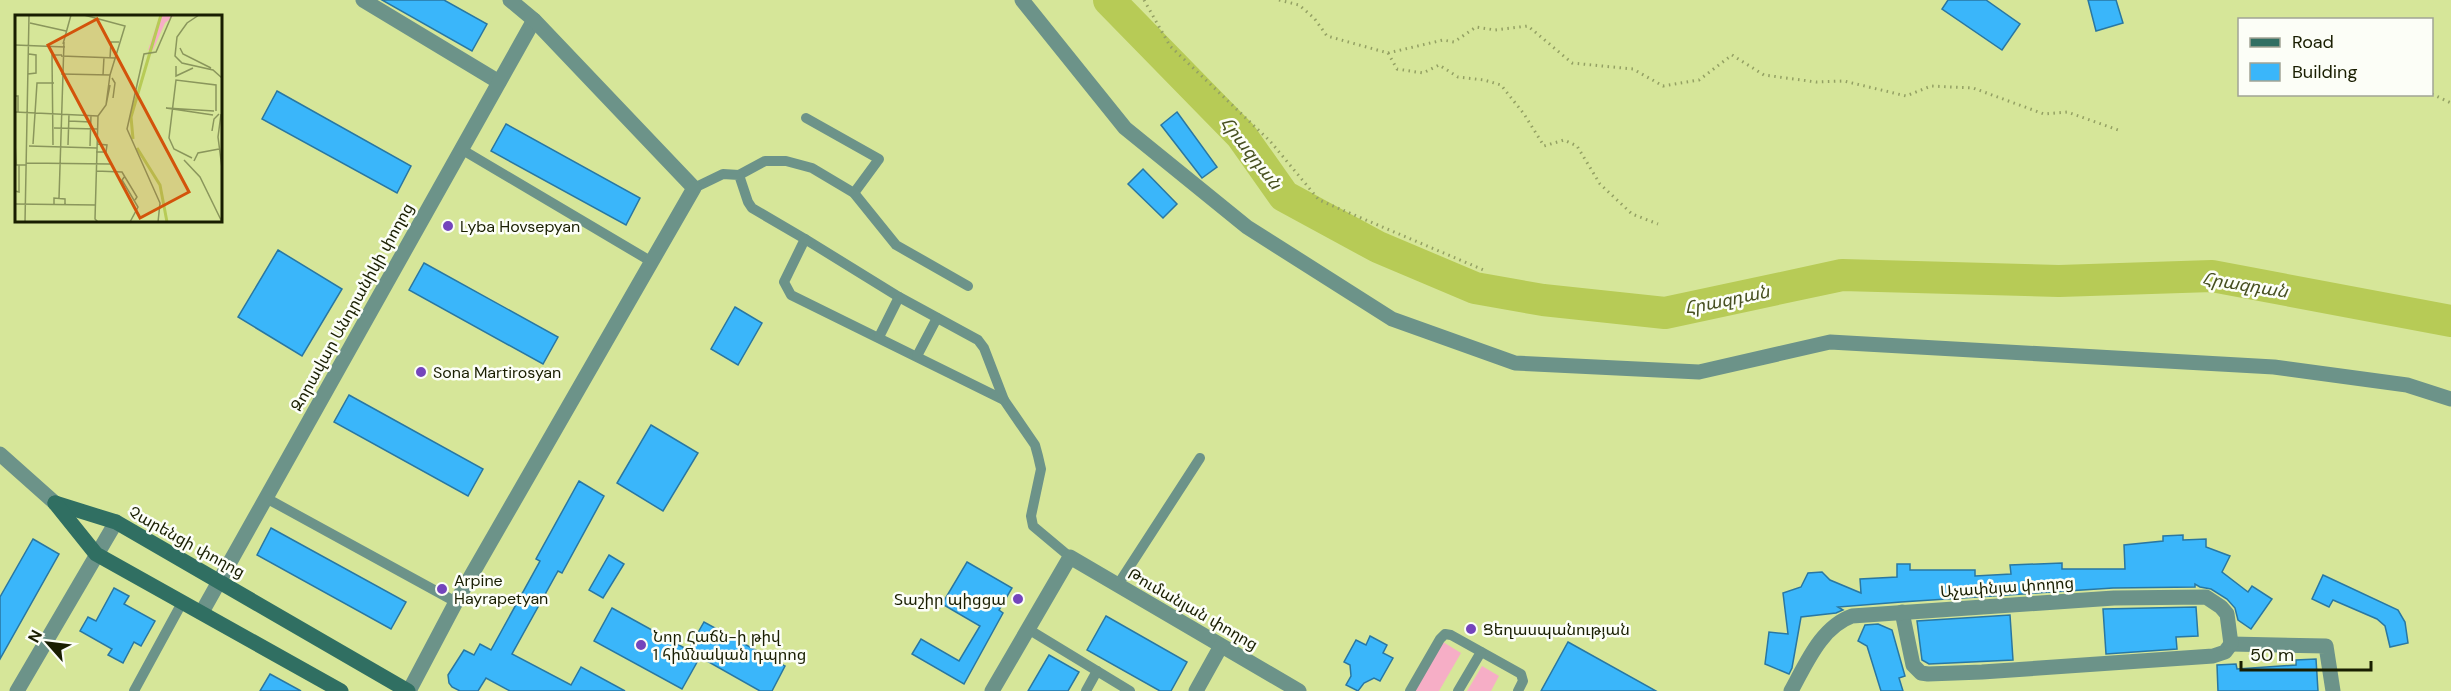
<svg xmlns="http://www.w3.org/2000/svg" width="2451" height="691" viewBox="0 0 2451 691" font-family="'DM Sans','Noto Sans Armenian',sans-serif">
	<rect width="100%" height="100%" fill="#d6e699"/>
	<g fill="#f6aec6">
		<path d="M1443,642L1461,653L1439,691H1415Z"/>
		<path d="M1482,666L1499,676L1491,691H1467Z"/>
	</g>
	<g fill="none" stroke-linecap="round" stroke-linejoin="round">
		<path stroke="#b7cb56" stroke-width="32" d="M1109,0L1241,135L1284,196L1378,247L1475,288L1543,300L1665,313L1842,275L2059,281L2212,276L2451,321"/>
	</g>
	<g fill="#3ab6fa" stroke="#2977a2" stroke-width="1.5">
		<path d="M382,0H444L487,24L472,51Z"/>
		<path d="M1948,0H1986L2020,24L2002,50L1942,9Z"/>
		<path d="M2088,0H2116L2123,23L2096,31Z"/>
		<path d="M277,91L411,166L397,193L262,119Z"/>
		<path d="M1177,112L1217,167L1202,178L1161,125Z"/>
		<path d="M506,124L640,198L626,225L491,151Z"/>
		<path d="M1143,169L1177,204L1163,218L1128,184Z"/>
		<path d="M278,250L342,289L302,356L238,317Z"/>
		<path d="M424,263L558,337L543,364L409,290Z"/>
		<path d="M735,307L762,323L738,365L711,349Z"/>
		<path d="M349,395L483,469L468,496L334,422Z"/>
		<path d="M651,425L698,453L663,511L617,483Z"/>
		<path d="M579,481L604,496L562,573L558,571L512,654L571,685L581,667L625,691H510L486,678L478,691H460L452,687L449,683L448,675L464,650L474,655L480,644L491,650L540,561L536,559Z"/>
		<path d="M271,528L406,602L391,629L257,555Z"/>
		<path d="M2183,535V540L2206,539V547L2230,556L2222,572L2248,592L2252,586L2272,599L2251,629L2238,620L2235,608L2227,599L2211,589L2200,587L2195,584V587L2113,588L1901,602L1838,607L1843,610L1836,613L1801,617L1792,668L1789,674L1765,664L1769,632L1788,634L1783,593L1801,587L1808,573L1822,572L1830,580L1861,593L1860,579L1897,577V564H1910V570H1975V576L2011,574L2010,565L2062,563V569H2125L2124,545L2163,541V536Z"/>
		<path d="M33,539L59,554L0,659V597Z"/>
		<path d="M609,555L624,564L603,598L589,590Z"/>
		<path d="M967,562L1012,588L999,610L1003,613L964,684L912,654L921,639L959,661L980,626L942,604Z"/>
		<path d="M2323,575L2398,610L2405,622L2408,643L2390,647L2385,626L2377,619L2333,600L2329,607L2312,599Z"/>
		<path d="M114,588L129,596L124,604L155,621L141,646L134,642L123,663L108,655L112,649L80,631L88,617L96,621Z"/>
		<path d="M2196,607L2198,636L2176,637L2177,649L2106,654L2103,609Z"/>
		<path d="M612,608L688,650L704,622L785,666L772,691H760L700,657L682,689L594,641Z"/>
		<path d="M2010,615L2013,660L1929,664L1922,660L1917,621Z"/>
		<path d="M1106,616L1187,662L1171,691H1160L1087,650Z"/>
		<path d="M1878,624L1892,630L1905,676L1899,678L1903,691H1881L1867,646L1858,641L1865,625Z"/>
		<path d="M1370,636L1387,645L1383,653L1393,658L1380,681L1374,678L1364,683L1358,691L1346,685L1351,676L1350,665L1344,662L1356,640L1366,645Z"/>
		<path d="M1568,642L1656,691H1541Z"/>
		<path d="M1049,655L1079,672L1068,691H1028Z"/>
		<path d="M2316,659L2318,691H2218L2217,665L2236,664L2237,669L2296,665V660Z"/>
		<path d="M270,674L301,691H260Z"/>
	</g>
	<g fill="none" stroke-linecap="round" stroke-linejoin="round">
		<g stroke="#93a063" stroke-width="3" stroke-dasharray="1.5 4.5" stroke-linecap="butt">
			<path d="M1144,0L1170,46L1270,141L1319,200L1486,271"/>
			<path d="M1279,0L1299,5L1314,18L1327,36L1388,53L1443,40L1454,42L1476,27L1495,30L1528,26L1572,63L1633,69L1663,86L1699,80L1732,55L1764,75L1816,82L1844,81L1906,96L1931,86L1973,88L2044,114L2067,112L2121,131"/>
			<path d="M1388,53L1397,69L1423,73L1439,65L1458,77L1484,80L1501,85L1524,114L1544,146L1564,140L1577,146L1600,184L1632,214L1658,224"/>
			<path d="M2432,94L2451,103"/>
		</g>
		<g stroke="#6c9389" stroke-width="10">
			<path d="M806,118L879,159L854,193"/>
			<path d="M461,149L652,262"/>
			<path d="M739,175L765,161H786L812,168L854,193L896,245L968,286"/>
			<path d="M694,188L723,174L739,175L748,202L752,208L805,239L784,282L791,295L1004,400L1035,445L1038,456L1041,469L1031,516L1033,526L1070,557"/>
			<path d="M805,239L899,297L978,340L984,348L1004,400"/>
			<path d="M879,337L899,297"/>
			<path d="M917,356L937,318"/>
			<path d="M266,498L456,602"/>
			<path d="M1117,586L1200,458"/>
			<path d="M1028,629L1130,691"/>
			<path d="M134,691L183,601"/>
			<path d="M1086,691L1097,671"/>
			<path d="M1410,691L1440,639L1445,634L1451,635L1521,674L1523,681L1518,691"/>
			<path d="M1458,691L1481,652"/>
		</g>
		<g stroke="#6c9389" stroke-width="15">
			<path d="M363,0L499,82"/>
			<path d="M1022,0L1125,128L1247,227L1392,319L1515,363L1699,372L1830,342L2274,367L2407,385L2451,399"/>
			<path d="M0,454L55,503"/>
			<path d="M202,612L534,20"/>
			<path d="M1902,612L1913,665L1921,673L1928,674L1982,672L2213,656L2225,652L2231,644"/>
			<path d="M2231,644L2326,646L2333,691"/>
			<path d="M17,691L116,522"/>
			<path d="M409,691L456,602L694,188L534,20L510,0"/>
			<path d="M992,691L1070,557L1299,691"/>
			<path d="M1196,691L1221,646"/>
			<path d="M1791,691C1806,664 1821,627 1852,616L2114,598L2206,597L2221,607L2227,614L2231,644"/>
		</g>
		<g stroke="#306f62" stroke-width="15">
			<path d="M55,503L116,522L408,691"/>
			<path d="M55,503L96,554L341,691"/>
		</g>
	</g>
	<g fill="#7445bc" stroke="#fcfef7" stroke-width="2">
		<circle cx="448" cy="226" r="6"/>
		<circle cx="421" cy="372" r="6"/>
		<circle cx="442" cy="589" r="6"/>
		<circle cx="1018" cy="599" r="6"/>
		<circle cx="1471" cy="629" r="6"/>
		<circle cx="641" cy="645" r="6"/>
	</g>
	<g text-anchor="middle" dominant-baseline="central" stroke-width="5" stroke-linejoin="round" paint-order="stroke">
		<g font-size="16" fill="#191e01" stroke="#fcfef7" text-anchor="start">
			<text x="460" y="226">Lyba Hovsepyan</text>
			<text x="433" y="372">Sona Martirosyan</text>
			<text x="454" y="580">Arpine<tspan x="454" dy="18">Hayrapetyan</tspan></text>
			<text x="1006" y="599" text-anchor="end">Տաշիր պիցցա</text>
			<text x="1483" y="629">Ցեղասպանության</text>
			<text x="653" y="636">Նոր Հաճն-ի թիվ<tspan x="653" dy="18">1 հիմնական դպրոց</tspan></text>
		</g>
		<g font-size="16" fill="#191e01" stroke="#fcfef7">
			<text transform="translate(352 307) rotate(-61)">Զորավար Անդրանիկի փողոց</text>
			<text transform="translate(187 542) rotate(29)">Չարենցի փողոց</text>
			<text transform="translate(2007 587) rotate(-4)">Աչափնյա փողոց</text>
			<text transform="translate(1193 609) rotate(30)">Թումանյան փողոց</text>
		</g>
		<g font-size="18" font-style="italic" fill="#475021" stroke="#fcfef7">
			<text transform="translate(1251 153) rotate(52)">Հրազդան</text>
			<text transform="translate(2245 285) rotate(9)">Հրազդան</text>
			<text transform="translate(1727 300) rotate(-12)">Հրազդան</text>
		</g>
	</g>
	<g transform="translate(15 15)">
		<rect width="207" height="207" fill="#d6e699"/>
		<path d="M145,0H160L150,8L138,35H133Z" fill="#f6aec6"/>
		<path fill="none" stroke="#b7cb56" stroke-width="3" d="M118,124L116,102L146,0M122,133L145,170L152,207"/>
		<path fill="none" stroke="#8a965c" stroke-width="1.5" d="M184,0L172,8L162,22L160,41L167,48L198,55L207,63M15,8L51,16M48,29L56,0M0,30L50,32M165,33L168,39L196,53M46,41L101,43M95,43L96,27H104M161,51V61L178,53M13,59L21,58V40L14,39M46,59L95,60L110,11L69,0M88,60L89,42M97,63L100,68L98,83M0,81H3V97M91,90L95,70M0,97L83,101M206,99L203,122L207,153M198,100L151,93L199,96M83,101L91,90L95,60M54,106L76,107M39,113L82,114M197,116L199,104L204,99M0,126L1,150H11M18,129L22,68H39M38,130L37,40H47M53,130L54,99M14,131L82,133M75,131L76,100M81,137H91L92,130L82,129M177,143L159,134L154,123L161,65L201,70V96M169,145L185,162L207,207M179,146L183,138L204,134M11,148L95,149M81,156L107,157L122,182L120,185M110,161L107,165L123,192L115,207M0,176L4,177V150M44,183L49,27M0,189L81,190M39,190V183L50,184V190M10,207L14,0M83,207L80,204L83,101M143,207L145,188L112,114L129,39L141,37L157,0"/>
		<path fill="#d3530b" fill-opacity="0.15" stroke="#d3530b" stroke-width="3" d="M82,4L174,177L125,203L33,30Z"/>
		<rect width="207" height="207" fill="none" stroke="#191e01" stroke-width="3"/>
	</g>
	<rect x="2238" y="18" width="195" height="78" fill="#fcfef7" stroke="#a1a495" stroke-width="1.5"/>
	<rect x="2250" y="38" width="30" height="9" fill="#306f62" stroke="#a1a495" stroke-width="1.5"/>
	<text x="2292" y="48" font-size="18" fill="#191e01">Road</text>
	<rect x="2250" y="63" width="30" height="18" fill="#3ab6fa" stroke="#a1a495" stroke-width="1.5"/>
	<text x="2292" y="78" font-size="18" fill="#191e01">Building</text>
	<g transform="translate(48 643) rotate(298)" stroke="#fcfef7" stroke-width="4.5" paint-order="stroke">
	<path d="M0-4.5L10 22L0 15L-10 22Z" fill="#191e01"/>
	<text y="-9" font-size="16" font-weight="bold" text-anchor="middle" fill="#191e01">N</text>
	</g>
	<path d="M2241 661v9h130v-9" fill="none" stroke="#191e01" stroke-width="3"/>
	<text x="2250" y="661" font-size="18" fill="#191e01" stroke="#fcfef7" stroke-width="4.5" paint-order="stroke">50 m</text>
</svg>
